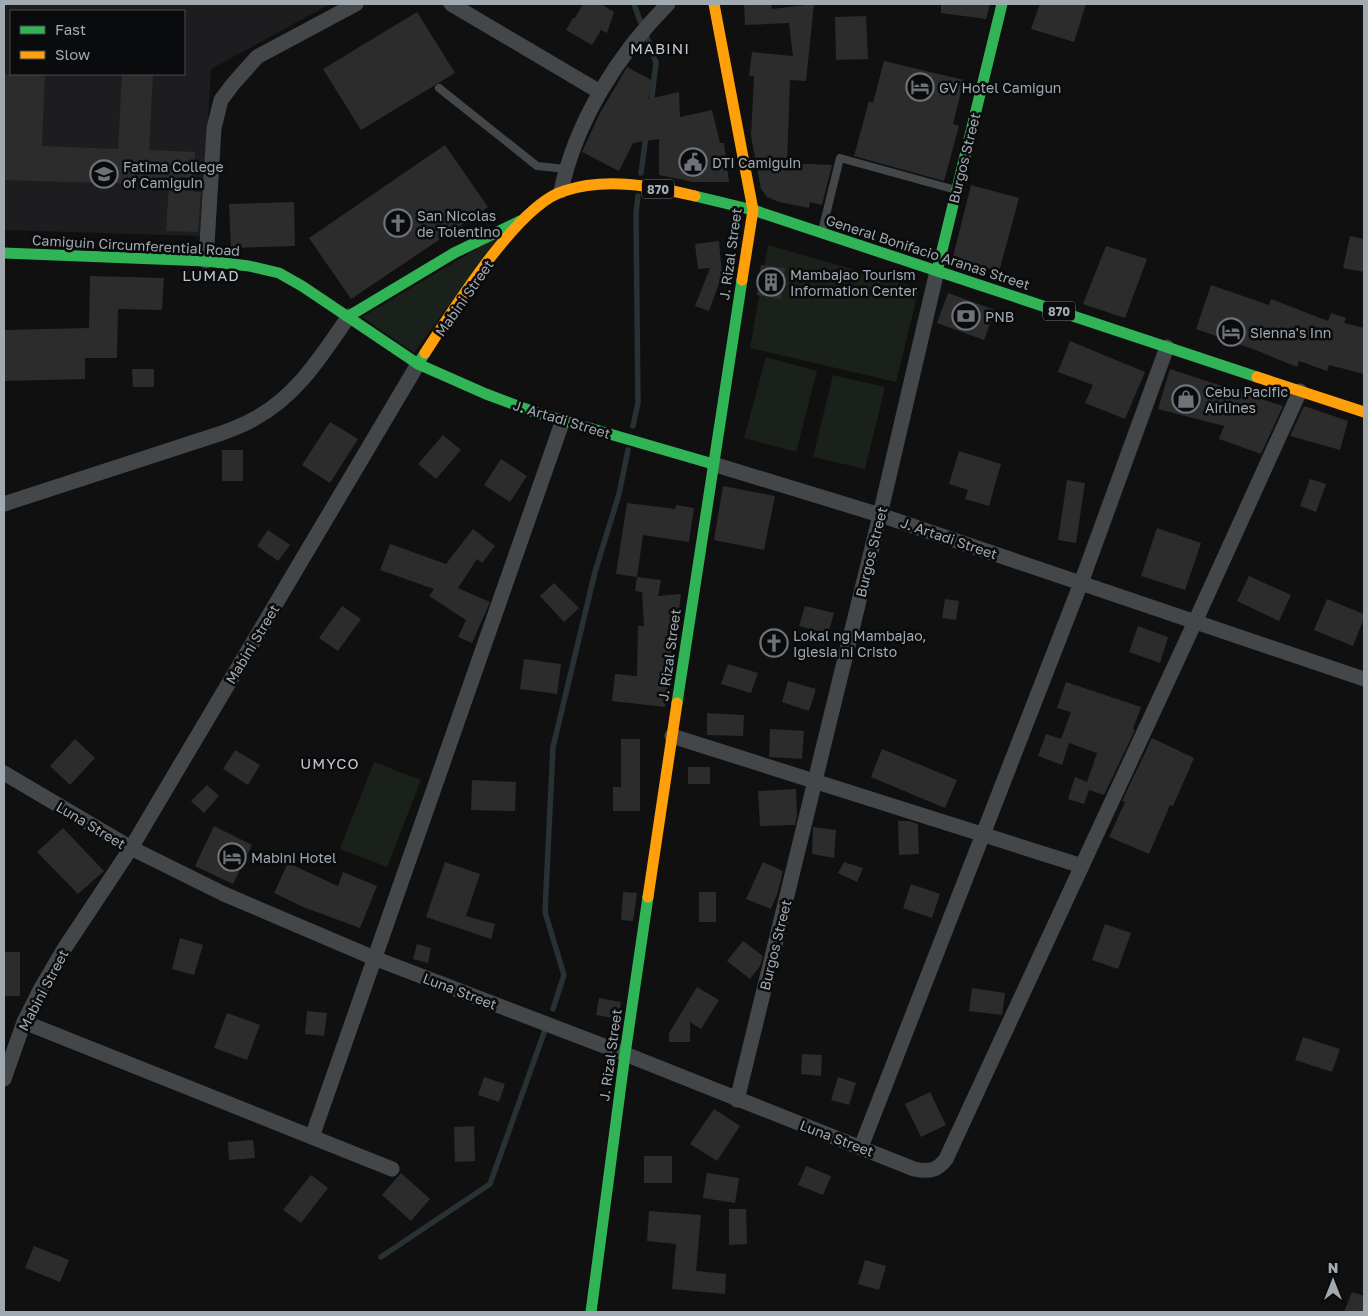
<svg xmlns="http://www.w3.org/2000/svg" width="1368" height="1316" viewBox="0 0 1368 1316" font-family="'Golos Text',sans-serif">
	<rect width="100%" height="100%" fill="#101010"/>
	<path fill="#1d1d1f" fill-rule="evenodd" d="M4,4H330L211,69L201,236L4,230ZM11,11H184V74H11Z"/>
	<g fill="#1a201a">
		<path d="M500,235L414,353L362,317Z"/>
		<path d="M768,245L919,288L896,382L750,348Z"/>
		<path d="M766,357L817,371L796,452L744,438Z"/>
		<path d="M833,375L885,387L865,469L813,457Z"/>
		<path d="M374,762L421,780L387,867L340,849Z"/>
	</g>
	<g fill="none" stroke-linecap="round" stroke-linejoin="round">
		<g stroke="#283134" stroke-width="5.5">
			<path d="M634,4L640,21"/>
			<path d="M647,37L656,63L651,104"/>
			<path d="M641,173L646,136"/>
			<path d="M633,426L638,403L636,213L638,196"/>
			<path d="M553,1009L564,975L545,912L553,747L595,572L619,494L628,450"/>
			<path d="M381,1257L490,1184L545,1030"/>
		</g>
	</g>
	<g fill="#2c2c2d">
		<path d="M583,4H601L614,12L607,33L601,30L592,45L566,30L573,18H575Z"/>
		<path d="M744,4H771L772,9L814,4L806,81L790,80L787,163L832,165L822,205L810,202L809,208L779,202L767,197L761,189L751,136L754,76H749L752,52L793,56L789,23L745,25Z"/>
		<path d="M941,4H990L986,19L941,13Z"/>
		<path d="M1040,4H1086L1074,42L1031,29Z"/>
		<path d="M417,12L455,73L361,130L323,69Z"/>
		<path d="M866,16L868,59L836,60L835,17Z"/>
		<path d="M884,61L964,80L953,124L959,126L944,181L854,156L869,101L873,103Z"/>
		<path d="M627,67L653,81L648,99L679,92L680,117L712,110L720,143H724L729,182H693L659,175V139L633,143L619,171L582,152L599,115Z"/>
		<path d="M5,74H45L42,146L118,149L122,74H153L149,150L195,152L194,192H201L198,232L166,231L169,185L4,180Z"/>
		<path d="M445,145L488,207L351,299L309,238Z"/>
		<path d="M971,185L1019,198L999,272L953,257Z"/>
		<path d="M294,202L295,246L231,248L229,204Z"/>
		<path d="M1350,236L1364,239V272L1343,268Z"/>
		<path d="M719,241L722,275L709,311L695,306L710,268L698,269L695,244Z"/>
		<path d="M1106,246L1147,259L1125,318L1083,304Z"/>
		<path d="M761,265L785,268L781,299L757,295Z"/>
		<path d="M90,276L164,278L162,310L118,309L117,358H85V379L5,381L4,330L89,328Z"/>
		<path d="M1211,285L1269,305L1271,299L1328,321L1331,313L1346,318L1344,323L1364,328V374L1329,365L1327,371L1299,361L1297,367L1253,349L1196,329Z"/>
		<path d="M948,293L995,310L984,340L937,323Z"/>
		<path d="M1070,341L1145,372L1125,419L1085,403L1093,385L1058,372Z"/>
		<path d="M132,369H154V387H133Z"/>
		<path d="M1170,369L1283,406L1261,454L1219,439L1224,426L1158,409Z"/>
		<path d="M1304,406L1348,421L1340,450L1290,436Z"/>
		<path d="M330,422L358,439L330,483L302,465Z"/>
		<path d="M443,435L461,450L436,479L418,464Z"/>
		<rect x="222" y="450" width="21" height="31"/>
		<path d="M959,451L1001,464L989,506L965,499L968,490L949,484Z"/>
		<path d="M501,459L527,476L510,502L484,485Z"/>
		<path d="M1310,479L1326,484L1316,512L1300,506Z"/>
		<path d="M1067,480L1085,483L1076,543L1058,540Z"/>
		<path d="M723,486L775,496L764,550L714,540Z"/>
		<path d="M627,503L675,509L676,505L694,508L689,542L643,535L637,577L616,574Z"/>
		<path d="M1157,528L1201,543L1185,590L1141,576Z"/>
		<path d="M473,529L495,546L482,563L477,559L458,588L490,602L472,643L458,637L466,620L429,596L434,589L380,570L390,544L446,564Z"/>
		<path d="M268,530L290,545L278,561L257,546Z"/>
		<path d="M1249,576L1291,595L1279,621L1237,601Z"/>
		<path d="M637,577L661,580L658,596L681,594L678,617H672L671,667L665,707L612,701L615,674L637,676L638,626H644L642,592L635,591Z"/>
		<path d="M554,583L579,608L564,622L540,596Z"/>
		<path d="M945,599L959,601L956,620L942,618Z"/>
		<path d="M1327,599L1364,614V618L1353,646L1314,630Z"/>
		<path d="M342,606L361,619L338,651L319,638Z"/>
		<path d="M805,606L834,613L828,634L799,626Z"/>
		<path d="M1138,626L1168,637L1160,663L1129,652Z"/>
		<path d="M524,659L561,664L557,694L520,689Z"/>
		<path d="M728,664L758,673L751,693L721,684Z"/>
		<path d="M788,681L816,689L809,711L782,702Z"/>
		<path d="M1066,682L1141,707L1133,729L1135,730L1104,795L1089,790L1084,804L1068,799L1075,777L1087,782L1097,753L1069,743L1062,765L1038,756L1046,734L1061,739L1071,712L1057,708Z"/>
		<path d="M707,713L744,715L743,736L707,735Z"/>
		<path d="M770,729L804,731L802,759L769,757Z"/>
		<path d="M1152,738L1194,758L1173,806L1170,805L1149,854L1109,837L1125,802L1122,801Z"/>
		<path d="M75,739L95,758L70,785L50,766Z"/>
		<path d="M621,739H640V811H613V787H621Z"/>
		<path d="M882,749L957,780L945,808L871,777Z"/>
		<path d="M235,750L260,765L248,785L223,769Z"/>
		<rect x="688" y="767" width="22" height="17"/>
		<path d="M472,780L516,782L515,811L471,810Z"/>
		<path d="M207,785L219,796L204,813L191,801Z"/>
		<path d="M796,789L797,816L795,825L760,826L758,791Z"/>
		<path d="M898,821H909L918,824L919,854L899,855Z"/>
		<path d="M214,826L252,845L233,884L195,866Z"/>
		<path d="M813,827L836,830L834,858L812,854Z"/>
		<path d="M63,828L104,871L78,894L37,852Z"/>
		<path d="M445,862L480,874L466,916L495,924L491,939L426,917Z"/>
		<path d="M763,862L783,871L778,892L771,909L746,899Z"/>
		<path d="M844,862L863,868L857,882L838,873Z"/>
		<path d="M288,863L338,886L343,872L377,886L360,928L303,907L274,893Z"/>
		<path d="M911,884L940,894L932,918L903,908Z"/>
		<path d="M623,892L637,893L633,921L621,920Z"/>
		<rect x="699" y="892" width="17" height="30"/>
		<path d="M1105,924L1131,933L1118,969L1092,960Z"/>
		<path d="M180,938L203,945L194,975L172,969Z"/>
		<path d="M743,941L763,956L760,966L750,979L727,961Z"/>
		<path d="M417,944L431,948L428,963L413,959Z"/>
		<rect x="4" y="952" width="16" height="44"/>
		<path d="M697,987L719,1000L701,1029L690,1022V1042H669V1033Z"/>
		<path d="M972,988L1005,993L1002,1015L969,1011Z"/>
		<path d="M599,998L621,1002L618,1019L596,1015Z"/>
		<path d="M307,1011L327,1013L324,1036L305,1034Z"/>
		<path d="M227,1013L260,1025L247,1060L214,1048Z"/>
		<path d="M1303,1037L1340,1049L1332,1072L1295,1060Z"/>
		<path d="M802,1054L822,1055L821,1076L801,1074Z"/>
		<path d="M484,1077L505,1084L499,1102L478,1095Z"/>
		<path d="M838,1077L856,1083L849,1105L831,1100Z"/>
		<path d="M930,1092L946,1125L921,1137L905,1104Z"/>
		<path d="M714,1109L740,1126L717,1161L690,1144Z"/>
		<path d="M474,1126L475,1161L455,1162L454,1127Z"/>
		<path d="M253,1140L255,1158L229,1160L228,1142Z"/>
		<rect x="644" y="1156" width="28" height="27"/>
		<path d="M806,1166L831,1176L823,1195L798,1185Z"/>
		<path d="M401,1173L430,1199L411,1221L382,1195Z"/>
		<path d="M707,1173L739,1178L735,1203L703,1198Z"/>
		<path d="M311,1175L328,1188L301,1223L283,1210Z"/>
		<path d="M729,1209H746L747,1244L729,1245Z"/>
		<path d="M649,1211L701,1215L696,1271L726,1274L725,1294L672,1289L676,1244L647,1241Z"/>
		<path d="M34,1246L69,1260L60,1282L25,1268Z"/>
		<path d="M865,1260L886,1266L879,1290L858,1284Z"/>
		<path d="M1352,1292L1364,1296V1312H1344Z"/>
	</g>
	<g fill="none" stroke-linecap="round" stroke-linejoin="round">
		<g stroke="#444749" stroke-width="8">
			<path d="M439,88L537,166L566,169"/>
			<path d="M822,231L840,158L956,190"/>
		</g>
		<g stroke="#444749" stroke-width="15">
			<path d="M451,4L600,92"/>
			<path d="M561,191C576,121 618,54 668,4"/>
			<path d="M206,261L214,128L221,100L233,84L257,57L356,4"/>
			<path d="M713,464L880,515L1364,679"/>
			<path d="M4,504L222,433C233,429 244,425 254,419C298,395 321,356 349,316"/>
			<path d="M672,736L1082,866"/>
			<path d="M4,773L131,848L224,894L374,958L625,1054L914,1169C929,1172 937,1171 946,1159L1195,622L1300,391"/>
			<path d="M24,1022L392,1169"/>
			<path d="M4,1079L24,1022L41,988L64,949L131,848L418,364"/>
			<path d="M737,1100L880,515L937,271"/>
			<path d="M312,1137L563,420"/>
			<path d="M861,1147L1081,583L1167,347"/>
		</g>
		<g stroke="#30b455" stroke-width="11">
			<path d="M695,196L753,210L1257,377"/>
			<path d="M4,253L206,261L249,266L279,273L302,286L418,364L425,353"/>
			<path d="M937,271L1002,4"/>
			<path d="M349,316L454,253L520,221"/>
			<path d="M418,364L486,394L534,412L713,464"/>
			<path d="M677,703L742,280"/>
			<path d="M591,1312L625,1054L648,897"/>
		</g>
		<g stroke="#ff9f0a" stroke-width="11">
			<path d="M714,4L753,210L742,280"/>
			<path d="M425,353C452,312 517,205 564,191C606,177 653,186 695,196"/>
			<path d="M1257,377L1364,412"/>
			<path d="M648,897L677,703"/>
		</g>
	</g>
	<defs>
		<g id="hotel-ring" transform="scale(1.4375)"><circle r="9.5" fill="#0a0b0c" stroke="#6e7379" stroke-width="1.5"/><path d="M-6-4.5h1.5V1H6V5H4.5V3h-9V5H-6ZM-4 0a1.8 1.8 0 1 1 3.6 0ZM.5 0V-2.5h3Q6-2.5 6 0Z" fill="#6e7379"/></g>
		<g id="civic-ring" transform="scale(1.4375)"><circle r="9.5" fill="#0a0b0c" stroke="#6e7379" stroke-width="1.5"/><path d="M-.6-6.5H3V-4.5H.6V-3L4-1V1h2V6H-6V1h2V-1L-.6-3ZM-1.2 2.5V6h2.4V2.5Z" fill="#6e7379"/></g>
		<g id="university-ring" transform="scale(1.4375)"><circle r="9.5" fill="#0a0b0c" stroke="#6e7379" stroke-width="1.5"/><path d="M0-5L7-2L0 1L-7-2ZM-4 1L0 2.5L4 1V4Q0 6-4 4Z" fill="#6e7379"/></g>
		<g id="church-ring" transform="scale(1.4375)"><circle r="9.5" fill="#0a0b0c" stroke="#6e7379" stroke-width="1.5"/><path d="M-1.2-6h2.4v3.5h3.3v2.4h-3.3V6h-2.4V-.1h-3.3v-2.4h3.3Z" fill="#6e7379"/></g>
		<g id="building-ring" transform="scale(1.4375)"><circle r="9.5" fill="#0a0b0c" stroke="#6e7379" stroke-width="1.5"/><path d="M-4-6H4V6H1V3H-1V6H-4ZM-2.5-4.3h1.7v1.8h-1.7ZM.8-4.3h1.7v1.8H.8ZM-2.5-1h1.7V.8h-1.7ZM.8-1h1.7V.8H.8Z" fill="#6e7379"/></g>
		<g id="bank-ring" transform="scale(1.4375)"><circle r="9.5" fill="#0a0b0c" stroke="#6e7379" stroke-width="1.5"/><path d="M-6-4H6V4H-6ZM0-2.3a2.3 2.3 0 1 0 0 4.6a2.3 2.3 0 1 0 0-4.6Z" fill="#6e7379"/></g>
		<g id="shop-ring" transform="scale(1.4375)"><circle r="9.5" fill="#0a0b0c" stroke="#6e7379" stroke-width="1.5"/><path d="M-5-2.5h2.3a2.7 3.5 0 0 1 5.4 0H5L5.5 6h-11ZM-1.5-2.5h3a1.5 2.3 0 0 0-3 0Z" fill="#6e7379"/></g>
	</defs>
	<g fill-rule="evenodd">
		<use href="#hotel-ring" x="920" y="87"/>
		<use href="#civic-ring" x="693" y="162"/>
		<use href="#university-ring" x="104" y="174"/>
		<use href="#church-ring" x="398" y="223"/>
		<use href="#building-ring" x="771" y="282"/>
		<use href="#bank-ring" x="966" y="316"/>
		<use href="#hotel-ring" x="1231" y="332"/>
		<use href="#shop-ring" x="1186" y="399"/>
		<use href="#church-ring" x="774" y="643"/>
		<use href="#hotel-ring" x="232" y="857"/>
	</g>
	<g text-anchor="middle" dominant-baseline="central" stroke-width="5" stroke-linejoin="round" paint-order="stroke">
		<g fill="#0a0b0c" stroke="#747a80" stroke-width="1">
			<rect x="642" y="179.5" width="32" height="19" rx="4"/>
			<rect x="1043" y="301.5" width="32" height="19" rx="4"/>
		</g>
		<g font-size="12" font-weight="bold" fill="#a1a9b1">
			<text x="658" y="189">870</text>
			<text x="1059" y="311">870</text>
		</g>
		<g font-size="14" fill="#a1a9b1" stroke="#0a0b0c" text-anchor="start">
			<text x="939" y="87">GV Hotel Camigun</text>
			<text x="712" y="162">DTI Camiguin</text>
			<text x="123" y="166">Fatima College<tspan x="123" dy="16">of Camiguin</tspan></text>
			<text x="417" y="215">San Nicolas<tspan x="417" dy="16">de Tolentino</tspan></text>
			<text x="790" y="274">Mambajao Tourism<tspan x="790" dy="16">Information Center</tspan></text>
			<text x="985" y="316">PNB</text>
			<text x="1250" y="332">Sienna's Inn</text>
			<text x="1205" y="391">Cebu Pacific<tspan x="1205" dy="16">Airlines</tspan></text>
			<text x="793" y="635">Lokal ng Mambajao,<tspan x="793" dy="16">Iglesia ni Cristo</tspan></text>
			<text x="251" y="857">Mabini Hotel</text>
		</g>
		<g font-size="14" fill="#a1a9b1" stroke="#0a0b0c">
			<text transform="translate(964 158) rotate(-76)">Burgos Street</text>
			<text transform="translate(136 245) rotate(3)">Camiguin Circumferential Road</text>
			<text transform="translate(928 252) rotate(18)">General Bonifacio Aranas Street</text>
			<text transform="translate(730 254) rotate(-82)">J. Rizal Street</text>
			<text transform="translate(464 298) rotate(-55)">Mabini Street</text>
			<text transform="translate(562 419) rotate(17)">J. Artadi Street</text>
			<text transform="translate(949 538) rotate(19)">J. Artadi Street</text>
			<text transform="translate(871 552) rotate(-76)">Burgos Street</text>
			<text transform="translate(252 644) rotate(-59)">Mabini Street</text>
			<text transform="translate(669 655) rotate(-82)">J. Rizal Street</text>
			<text transform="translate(91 825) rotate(31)">Luna Street</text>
			<text transform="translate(775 945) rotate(-76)">Burgos Street</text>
			<text transform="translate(43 990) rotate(-62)">Mabini Street</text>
			<text transform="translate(460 991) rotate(21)">Luna Street</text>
			<text transform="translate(610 1055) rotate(-82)">J. Rizal Street</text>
			<text transform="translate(837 1138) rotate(21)">Luna Street</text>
		</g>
		<g font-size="15" letter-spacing="1" fill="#c2c7cd" stroke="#0a0b0c">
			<text x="660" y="48">MABINI</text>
			<text x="211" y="275">LUMAD</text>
			<text x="330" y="763">UMYCO</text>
		</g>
	</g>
	<rect width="1368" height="1316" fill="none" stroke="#a1a9b1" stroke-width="10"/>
	<rect x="10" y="10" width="175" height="65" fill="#0a0b0c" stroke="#464a4e"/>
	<rect x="20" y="26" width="25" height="8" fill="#30b455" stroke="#464a4e"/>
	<text x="55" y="35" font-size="15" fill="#a1a9b1">Fast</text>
	<rect x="20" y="51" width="25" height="8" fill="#ff9f0a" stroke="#464a4e"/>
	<text x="55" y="60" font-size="15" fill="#a1a9b1">Slow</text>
	<g transform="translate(1333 1281)" stroke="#0a0b0c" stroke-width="4" paint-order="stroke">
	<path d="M0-4L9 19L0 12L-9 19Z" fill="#a1a9b1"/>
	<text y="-8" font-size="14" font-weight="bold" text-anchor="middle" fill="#a1a9b1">N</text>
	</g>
</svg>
